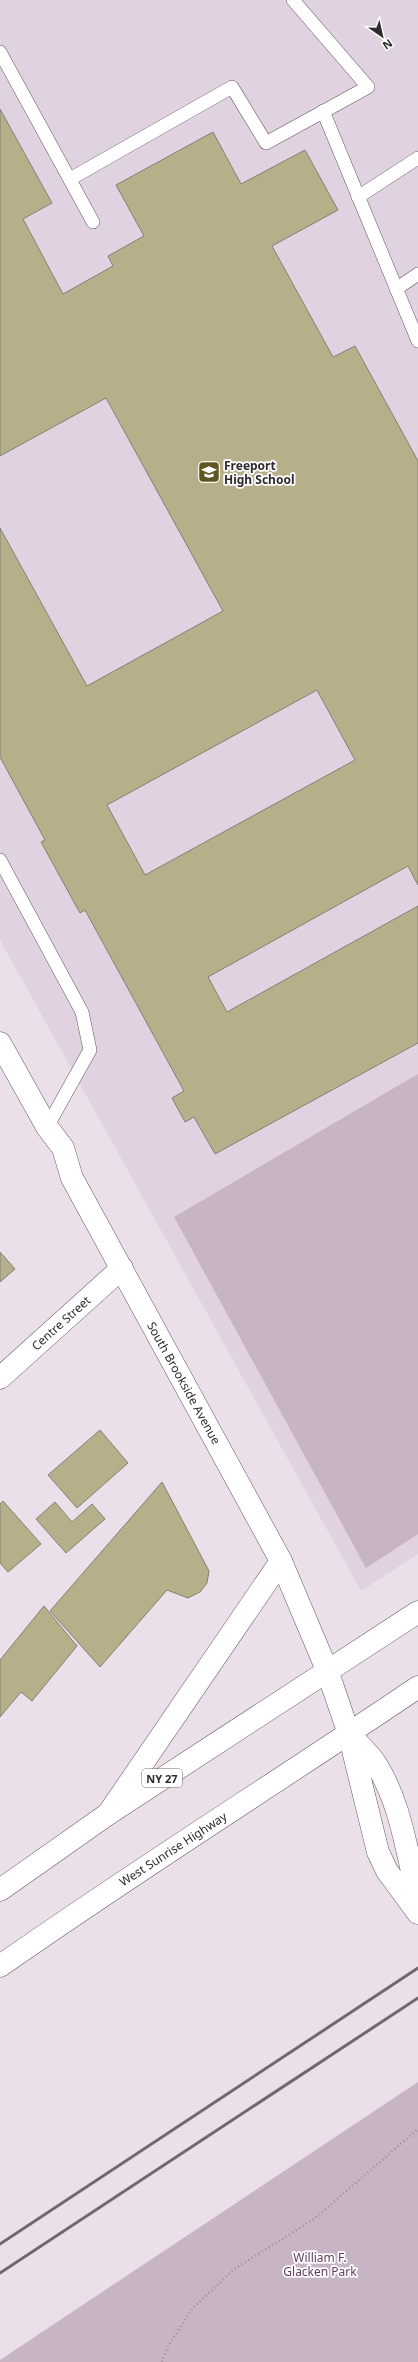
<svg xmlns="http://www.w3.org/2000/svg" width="418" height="2362" viewBox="0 0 418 2362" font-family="'Noto Sans',sans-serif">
	<rect width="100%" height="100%" fill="#ebe0ea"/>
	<path fill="#e1d2e1" d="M0,0H418V1554L361,1591L0,940Z"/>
	<g fill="#c7b5c6">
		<path d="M418,1074V1534L366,1568L174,1217Z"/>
		<path d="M418,2082V2362H0V2360Z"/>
	</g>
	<g fill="#b6af8a" stroke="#828074" fill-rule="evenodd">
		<path d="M0,109L52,203L23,219L63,294L113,266L108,256L144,236L116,185L213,132L241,184L305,150L338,210L272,246L333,357L355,346L418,461V885L408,866L208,977L227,1012L418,906V1043L215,1154L194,1117L185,1122L172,1098L184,1091L85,910L80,913L41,842L45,840L0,757V528L87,686L223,611L106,398L0,456ZM317,690L355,760L145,875L107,805Z"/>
		<path d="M0,1252L15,1269L0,1282Z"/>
		<path d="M100,1430L128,1463L77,1508L48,1475Z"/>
		<path d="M162,1482L209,1571L207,1583L200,1592L188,1598L167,1590L100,1667L50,1611Z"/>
		<path d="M3,1501L41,1544L8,1572L0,1563V1504Z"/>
		<path d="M55,1502L72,1522L92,1504L105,1519L66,1553L36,1519Z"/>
		<path d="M44,1606L77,1646L32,1701L21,1692L0,1717V1660Z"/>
	</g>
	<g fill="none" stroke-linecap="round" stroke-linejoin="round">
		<g stroke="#615860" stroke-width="14">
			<g id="service">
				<path d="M0,52L93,222"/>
				<path d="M323,111L418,341"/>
				<path d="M70,179L232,87L266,143L368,87L293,0"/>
				<path d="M358,197L418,158"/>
				<path d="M396,289L418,274"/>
				<path d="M0,860L82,1012L90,1050L47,1127"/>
			</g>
		</g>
		<g stroke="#615860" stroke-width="23">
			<path id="minor" d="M0,1378L122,1268"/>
		</g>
		<g stroke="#615860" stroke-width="23">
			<g id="secondary">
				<path d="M0,1043L47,1127L63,1148L72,1178L281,1561L327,1670L349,1734"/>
				<path d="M108,1814L281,1561"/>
				<path d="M418,1896C406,1850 401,1804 376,1764C369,1753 357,1743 349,1734L378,1852L387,1871L418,1913"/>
			</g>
		</g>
		<g stroke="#615860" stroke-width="23">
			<g id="trunk">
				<path d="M0,1890L108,1814L418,1612"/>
				<path d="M0,1966C137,1870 279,1781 418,1687"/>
			</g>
		</g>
		<path stroke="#978f96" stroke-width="2.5" stroke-dasharray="1 3" stroke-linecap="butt" d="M162,2362L168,2346L192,2309L233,2270L314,2219L418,2129"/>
		<use href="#service" stroke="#fff" stroke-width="13"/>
		<use href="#minor" stroke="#fff" stroke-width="22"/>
		<use href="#secondary" stroke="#fff" stroke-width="22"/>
		<use href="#trunk" stroke="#fff" stroke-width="22"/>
		<g stroke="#6f696f" stroke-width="3">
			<path d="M0,2244L418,1968"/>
			<path d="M0,2273L418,1998"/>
		</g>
	</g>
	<defs>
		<g id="school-square" transform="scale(1.15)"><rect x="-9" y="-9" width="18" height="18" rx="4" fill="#605622" stroke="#fff"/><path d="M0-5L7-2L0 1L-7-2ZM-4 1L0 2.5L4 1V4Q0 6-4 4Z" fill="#fff"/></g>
	</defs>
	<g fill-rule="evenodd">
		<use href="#school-square" x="209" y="472"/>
	</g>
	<g text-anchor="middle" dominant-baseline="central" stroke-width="3.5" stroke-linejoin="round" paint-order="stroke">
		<rect fill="#fff" stroke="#6d6a6d" stroke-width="1" x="142" y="1769" width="40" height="18" rx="3"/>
		<g font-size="11" font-weight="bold" fill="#2e2a2e">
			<text x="162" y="1778">NY 27</text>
		</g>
		<g font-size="12" font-weight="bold" fill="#2e2a2e" stroke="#fff" text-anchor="start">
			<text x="224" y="465">Freeport<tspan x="224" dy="14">High School</tspan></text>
		</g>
		<g font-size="12" fill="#2e2a2e" stroke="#fff">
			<text transform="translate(61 1323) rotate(-42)">Centre Street</text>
			<text transform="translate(184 1383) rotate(61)">South Brookside Avenue</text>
			<text transform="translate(173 1849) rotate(-33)">West Sunrise Highway</text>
		</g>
		<g font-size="12" fill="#623a62" stroke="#fff">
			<text x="320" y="2257">William F.<tspan x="320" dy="14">Glacken Park</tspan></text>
		</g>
	</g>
	<g transform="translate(382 36) rotate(146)" stroke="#ffffff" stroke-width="3" paint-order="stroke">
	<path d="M0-3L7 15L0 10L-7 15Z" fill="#2e2a2e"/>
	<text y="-6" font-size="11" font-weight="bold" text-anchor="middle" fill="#2e2a2e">N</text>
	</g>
</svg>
